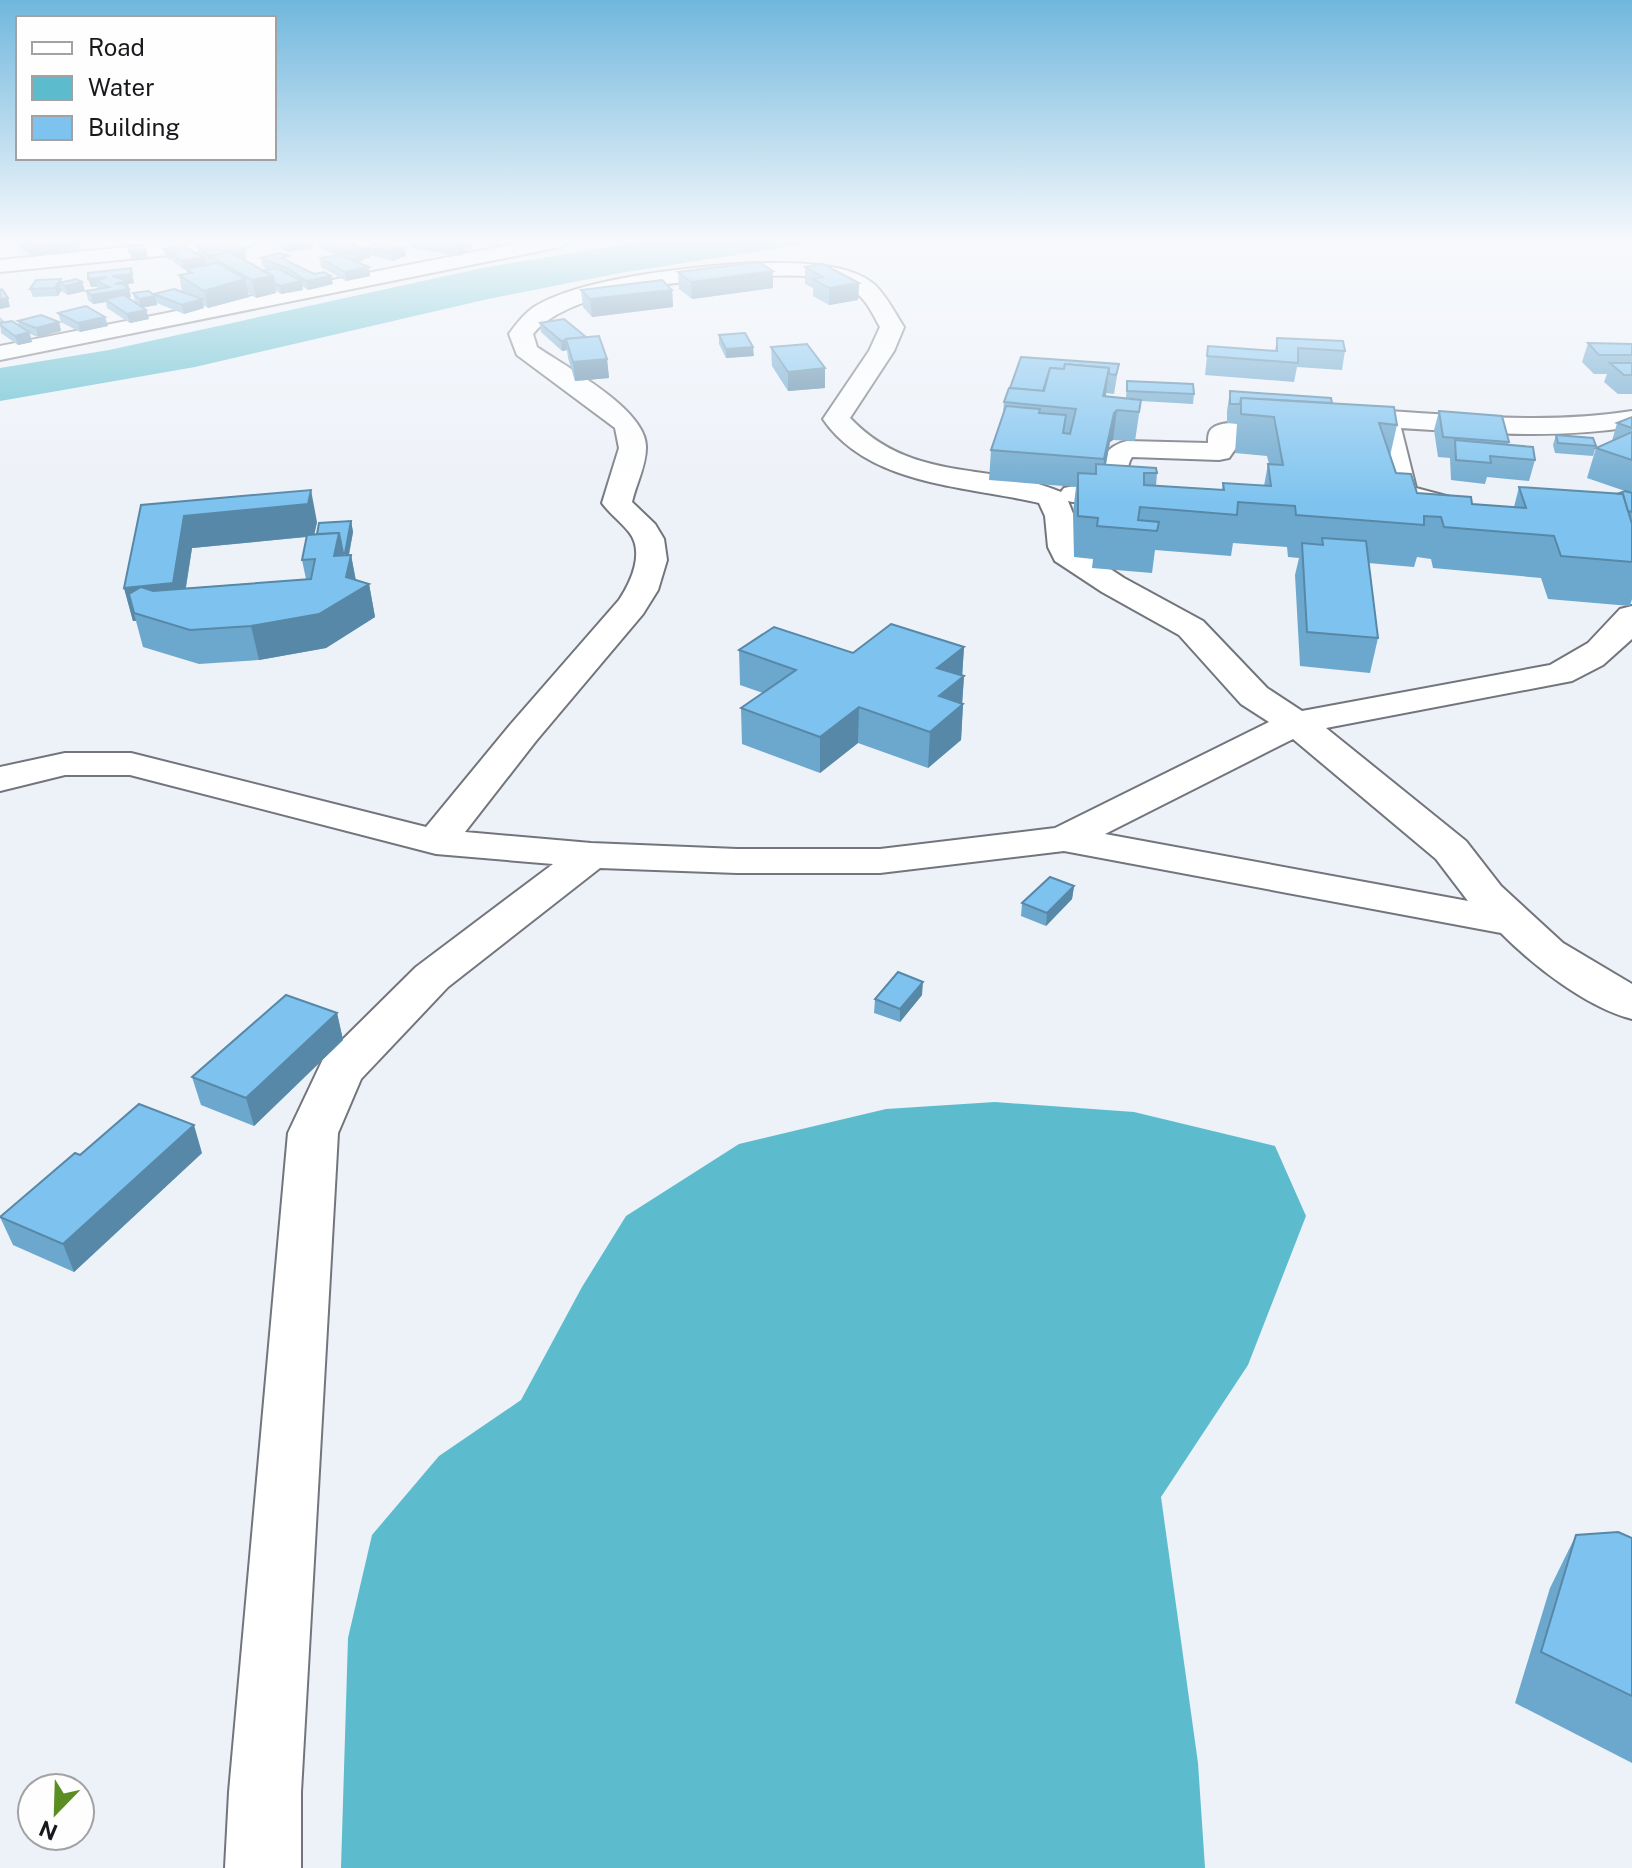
<svg xmlns="http://www.w3.org/2000/svg" width="1632" height="1868" viewBox="0 0 1632 1868" font-family="'Public Sans',sans-serif">
	<rect width="100%" height="100%" fill="#edf1f8"/>
	<g fill="#5cbccd">
		<path d="M644,241H824L620,273L488,299L195,367L0,401V368L109,350L482,268Z"/>
		<path d="M995,1102L1134,1112L1275,1146L1306,1216L1248,1365L1161,1497L1198,1763L1205,1868H341L348,1638L372,1535L439,1456L521,1400L582,1287L626,1216L739,1144L886,1109Z"/>
	</g>
	<g fill="none" stroke-linecap="round" stroke-linejoin="round">
		<g stroke="#72757c" stroke-width="4">
			<g id="minor">
				<path d="M185,241H257L247,247L0,272V260Z"/>
				<path d="M529,241H570L560,247L0,360V346Z"/>
				<path d="M751,263C786,263 847,260 875,285C887,297 895,313 904,327L894,351L850,418C913,484 988,461 1061,492L1064,488L1098,481C1099,460 1106,446 1127,441L1208,443C1208,437 1208,430 1214,427C1228,418 1286,423 1303,427L1307,433L1303,439H1236V448L1229,458L1219,460L1132,457C1126,466 1129,473 1126,482C1122,502 1084,505 1068,501L1074,516L1080,549L1124,578L1203,621L1267,688L1302,711L1550,665L1588,643L1620,609L1632,606V639L1603,665L1572,681L1326,728L1466,841L1501,886L1563,943L1632,984V1019C1586,1007 1534,966 1501,933L1064,851L880,873H737L600,868L448,987L361,1079L338,1133L301,1792V1868H225L229,1792L288,1133L323,1059L416,967L553,864L436,854L130,775H65L0,791V767L65,753H131L426,827L510,725L619,600C631,582 645,552 629,532C621,522 610,514 602,503L619,448L615,428L517,355L509,334C516,324 524,314 534,307C583,277 694,267 751,263ZM751,276C783,276 828,271 855,292C867,300 873,315 880,327L869,351L823,419C869,486 967,486 1039,503L1045,516L1048,547L1055,561L1102,592L1179,635L1241,704L1269,722L1055,828L880,849H737L591,843L465,832L536,741L643,614L658,590L667,560L664,539L655,524L632,502C636,484 646,466 646,448C648,410 566,367 537,347L533,334C570,288 694,280 751,276ZM1293,739L1436,859L1468,901L1105,834Z"/>
				<path d="M1387,411C1469,416 1550,424 1632,411V427C1554,439 1479,433 1401,428L1416,488L1450,497L1455,503L1450,509L1440,512L1393,499L1388,493C1383,472 1364,433 1378,413Z"/>
			</g>
		</g>
		<use href="#minor" fill="#fff" fill-rule="evenodd"/>
	</g>
	<g fill="#6ca8ce" fill-rule="evenodd">
		<path d="M19,241H78L80,249L32,257L20,247Z"/>
		<path d="M178,241H197L194,245H182L199,254L197,245L219,246L246,260H244L263,271L269,270L263,267L261,258L290,262L333,284L308,290L302,286L303,290L281,294L276,291V293L256,298L248,293L249,297L208,308L203,305L204,308L184,314L157,303V305L142,307L146,310L149,319L130,323L107,308L106,302L93,304L88,300L86,291L98,289L97,287H91L88,279L131,268L134,283L128,284L131,297L128,298L135,302L133,293L154,296V294L182,292L179,275L187,274L186,269L196,267L183,269L175,263L174,261L166,258L164,249L179,245Z"/>
		<path d="M280,241L313,248L287,252L281,249Z"/>
		<path d="M319,241H347L357,247L367,248V247L406,256L392,261L370,255V257L359,262L354,261L370,276L346,281L321,267L320,258L336,255L320,248Z"/>
		<path d="M411,241H471L472,249L459,256L412,248Z"/>
		<path d="M472,241H503V242L495,246L472,243Z"/>
		<path d="M805,267L859,283L858,300L829,305L813,296V288L805,284Z"/>
		<path d="M773,271V288L692,299L679,289L678,272Z"/>
		<path d="M62,282H82L85,291L68,295L61,291L58,296L33,297L30,289Z"/>
		<path d="M581,290H672L673,307L592,317L583,307Z"/>
		<path d="M58,313L108,326L80,332L61,322Z"/>
		<path d="M0,317L5,322L19,325L18,321L59,322L61,331L38,337L30,334L32,342L18,345L1,333Z"/>
		<path d="M540,323L607,359L609,378L575,381L568,358L567,350L562,351L541,332Z"/>
		<path d="M719,335L754,356L726,358L719,344Z"/>
		<path d="M1277,338L1345,351L1342,370L1297,367L1294,382L1205,375L1208,346L1275,351Z"/>
		<path d="M1588,343L1632,344V394H1618L1604,382L1607,374H1594L1582,362Z"/>
		<path d="M771,347L825,368V388L788,391L772,366Z"/>
		<path d="M1119,364L1114,394L1106,393V397L1126,398L1127,381L1194,394L1193,404L1141,401L1135,441L1113,440L1110,442L1106,464L1157,473L1156,486L1222,490L1223,483L1264,486L1268,464H1269L1267,456L1235,453L1237,424L1227,423V411L1230,391L1332,403L1397,425L1390,456L1396,473L1417,493L1472,504L1514,507L1519,487L1617,494L1625,491L1587,478L1596,448L1612,441L1617,423L1632,417V599L1630,606L1548,599L1541,578L1433,568L1431,559L1417,557L1414,567L1368,563L1378,638L1370,673L1300,666L1295,575L1299,558L1288,557L1287,547L1233,543L1231,556L1155,550L1152,573L1092,568L1093,559L1074,557L1073,513L1076,487L989,480L991,450L1003,413L1004,402Z"/>
		<path d="M1439,411L1509,442L1508,445L1535,460L1529,481L1487,477L1485,484L1451,480L1450,458L1438,457L1434,430Z"/>
		<path d="M1556,435L1596,446L1593,456L1555,453L1553,445Z"/>
		<path d="M141,505L317,522L314,534L351,521L353,532L349,555H351L356,580L369,584L375,617L326,648L259,660L199,664L143,647L136,621H133L124,588ZM307,537L302,560L306,579L186,588L192,548Z"/>
		<path d="M964,647L962,676H964L962,704H963L961,740L928,768L858,743L820,773L742,744L741,708L763,693L740,685L739,650L853,653Z"/>
		<path d="M1074,886L1072,899L1046,926L1021,916L1022,903Z"/>
		<path d="M922,995L900,1022L874,1013L875,999Z"/>
		<path d="M337,1013L343,1040L254,1126L201,1105L192,1077Z"/>
		<path d="M202,1153L74,1272L13,1245L0,1217L80,1155Z"/>
		<path d="M1576,1535L1632,1538V1763L1515,1703L1550,1588Z"/>
	</g>
	<g fill="#5888a7">
		<path d="M27,241H78L80,249L32,257Z"/>
		<path d="M150,241H174V242L151,245Z"/>
		<path d="M304,241H312L313,248L287,252L285,244Z"/>
		<path d="M471,241L472,249L459,256L458,247Z"/>
		<path d="M494,241H503V242L495,246Z"/>
		<path d="M404,248L406,256L392,261L390,252Z"/>
		<path d="M369,249L370,257L359,262L357,253Z"/>
		<path d="M146,251L148,259L132,261L130,253Z"/>
		<path d="M245,251L246,260L223,263L211,257Z"/>
		<path d="M204,257L206,265L183,269L181,261Z"/>
		<path d="M369,267L370,276L346,281L345,272Z"/>
		<path d="M773,271V288L692,299L691,282Z"/>
		<path d="M132,274L134,283L128,284L131,297L109,301L105,299L106,302L93,304L91,295L117,291L112,276Z"/>
		<path d="M273,276L276,293L256,298L252,280Z"/>
		<path d="M331,276L333,284L308,290L306,281Z"/>
		<path d="M107,277L96,281L97,287H91L88,279Z"/>
		<path d="M61,279L62,284L59,283L61,291L58,296L55,288Z"/>
		<path d="M245,279L249,297L208,308L204,291Z"/>
		<path d="M302,281L303,290L281,294L280,286Z"/>
		<path d="M82,282L85,291L68,295L65,286Z"/>
		<path d="M859,283L858,300L829,305V288Z"/>
		<path d="M672,290L673,307L592,317L590,299Z"/>
		<path d="M155,296L157,305L141,308L139,299Z"/>
		<path d="M8,298L10,307L0,309V299Z"/>
		<path d="M202,299L204,308L184,314L182,305Z"/>
		<path d="M146,310L149,319L130,323L127,314Z"/>
		<path d="M105,317L108,326L80,332L78,323Z"/>
		<path d="M59,322L61,331L38,337L36,328Z"/>
		<path d="M29,332L32,342L18,345L15,336Z"/>
		<path d="M566,340L567,350L562,351L561,341Z"/>
		<path d="M753,347L754,356L726,358V349Z"/>
		<path d="M607,359L609,378L575,381L573,362Z"/>
		<path d="M825,368V388L788,391V372Z"/>
		<path d="M1109,368L1106,396L1100,425L1103,396Z"/>
		<path d="M1117,410L1113,440L1110,442L1101,490L1104,459L1114,413Z"/>
		<path d="M311,490L317,522L314,536L192,548L181,616L134,613L136,621H133L124,588L184,516Z"/>
		<path d="M351,521L353,532L347,564L345,553Z"/>
		<path d="M339,533L345,565L334,556Z"/>
		<path d="M351,555L357,588L369,584L375,617L326,648L259,660L251,626L346,577Z"/>
		<path d="M964,647L962,678L964,676L962,705L963,704L961,740L928,768L930,732L937,668Z"/>
		<path d="M859,707L858,743L820,773V737Z"/>
		<path d="M1074,886L1072,899L1046,926L1047,913Z"/>
		<path d="M923,982L922,995L900,1022V1009Z"/>
		<path d="M337,1013L343,1040L254,1126L246,1098Z"/>
		<path d="M194,1125L202,1153L74,1272L63,1244Z"/>
	</g>
	<g fill="#7ec3ef" stroke="#5888a7" stroke-width="2">
		<path d="M280,241H304L285,244Z"/>
		<path d="M321,241H347L356,245L353,246L369,249L357,253L342,251L348,247L340,249Z"/>
		<path d="M421,241H470L458,247Z"/>
		<path d="M215,242L219,246L235,243L245,251L232,253L230,252L210,257L197,245Z"/>
		<path d="M380,242L404,248L390,252L367,247Z"/>
		<path d="M143,245L146,251L130,253L127,247Z"/>
		<path d="M181,245L204,257L181,261L173,255L177,254L164,249Z"/>
		<path d="M230,252L273,276L252,280L210,256Z"/>
		<path d="M279,253L289,256L281,258L314,274L324,272L331,276L306,281L289,269L261,258Z"/>
		<path d="M339,255L369,267L345,272L320,258Z"/>
		<path d="M759,262L773,271L691,282L678,272Z"/>
		<path d="M217,263L245,279L204,291L179,275L192,273L186,269Z"/>
		<path d="M823,264L859,283L829,288L813,279L823,277L805,267Z"/>
		<path d="M131,268L132,274L112,276L128,281L115,284H123L129,289L91,295L86,291L109,287L96,281L107,277L88,279V273Z"/>
		<path d="M277,268L302,281L280,286L274,283L273,276L263,271Z"/>
		<path d="M61,279L55,288L30,289L36,280Z"/>
		<path d="M76,279L82,282L65,286L59,283Z"/>
		<path d="M662,280L672,290L590,299L581,290Z"/>
		<path d="M2,289L8,298L0,299V290Z"/>
		<path d="M174,289L202,299L182,305L154,294Z"/>
		<path d="M149,291L155,296L139,299L133,293Z"/>
		<path d="M124,295L146,310L127,314L105,299Z"/>
		<path d="M86,306L105,317L78,323L58,313Z"/>
		<path d="M41,315L59,322L36,328L18,321Z"/>
		<path d="M564,319L586,337L566,339V340L561,341L540,323Z"/>
		<path d="M12,321L29,332L15,336L0,325V323Z"/>
		<path d="M745,333L753,347L726,349L719,335Z"/>
		<path d="M599,336L607,359L573,362L566,339Z"/>
		<path d="M1277,338L1343,341L1345,351L1298,348V363L1207,356L1208,346L1277,351Z"/>
		<path d="M1588,343L1632,344V355H1599Z"/>
		<path d="M807,344L825,368L788,372L771,347Z"/>
		<path d="M1021,357L1119,364L1116,375L1109,374V368L1065,364L1064,369L1050,368L1043,391L1010,388Z"/>
		<path d="M1610,363H1632V375H1624Z"/>
		<path d="M1065,364L1109,368L1103,396L1141,400L1139,412L1117,410L1114,413L1104,459L991,450L1006,406L1040,409L1039,413L1066,415L1063,433L1070,434L1076,409L1004,402L1009,388L1044,391L1050,368L1064,369Z"/>
		<path d="M1127,381L1193,384L1194,394L1127,391Z"/>
		<path d="M1230,391L1331,398L1332,403L1241,398L1240,404H1230Z"/>
		<path d="M1241,398L1394,407L1397,425L1379,423L1396,473L1411,474L1417,493L1471,497L1472,504L1526,508L1519,487L1623,494L1632,524V562L1561,556L1554,536L1444,527L1441,517L1424,516V525L1296,515L1295,506L1238,502L1237,515L1140,507L1138,520L1159,522L1157,531L1097,526L1098,518L1078,516V473L1096,474V464L1156,468L1157,473H1144V485L1224,490L1223,483L1271,486L1268,464L1283,465L1274,417L1241,414Z"/>
		<path d="M1439,411L1502,416L1509,442L1443,437Z"/>
		<path d="M1632,417V428L1617,423Z"/>
		<path d="M1632,432V460L1596,448Z"/>
		<path d="M1556,435L1593,438L1596,446L1558,443Z"/>
		<path d="M1455,440L1533,447L1535,460L1490,456L1491,463L1456,460Z"/>
		<path d="M311,490L308,504L184,516L173,583L124,588L141,505Z"/>
		<path d="M1625,491L1632,493V512L1628,511L1623,494H1617Z"/>
		<path d="M351,521L345,553H343L339,533L317,534L319,523Z"/>
		<path d="M339,533L334,556L351,555L346,577L369,584L319,614L251,626L190,630L134,613L129,594L141,587L153,591L311,579L315,559L302,560L307,535Z"/>
		<path d="M1322,538L1366,541L1378,638L1307,632L1302,543L1323,545Z"/>
		<path d="M891,624L964,647L937,668L964,676L939,696L963,704L930,732L859,707L820,737L741,708L796,670L739,650L774,627L853,653Z"/>
		<path d="M1050,877L1074,886L1047,913L1022,903Z"/>
		<path d="M898,972L923,982L900,1009L875,999Z"/>
		<path d="M286,995L337,1013L246,1098L192,1077Z"/>
		<path d="M139,1104L194,1125L63,1244L0,1217L75,1153L80,1155Z"/>
		<path d="M1618,1532L1632,1538V1696L1541,1652L1576,1535Z"/>
	</g>
	<linearGradient id="sky" x2="0" y2="1"><stop stop-color="#70b7dd"/><stop offset="0.48" stop-color="#f7f9fc"/><stop offset="1" stop-color="#f7f9fc" stop-opacity="0"/></linearGradient>
	<rect width="1632" height="502" fill="url(#sky)"/>
	<rect x="16" y="16" width="260" height="144" fill="#fefefe" stroke="#a2a2a4" stroke-width="2"/>
	<rect x="32" y="42" width="40" height="12" fill="#ffffff" stroke="#a2a2a4" stroke-width="2"/>
	<text x="88" y="56" font-size="24" fill="#18191c">Road</text>
	<rect x="32" y="76" width="40" height="24" fill="#5cbccd" stroke="#a2a2a4" stroke-width="2"/>
	<text x="88" y="96" font-size="24" fill="#18191c">Water</text>
	<rect x="32" y="116" width="40" height="24" fill="#7ec3ef" stroke="#a2a2a4" stroke-width="2"/>
	<text x="88" y="136" font-size="24" fill="#18191c">Building</text>
	<g transform="translate(56 1812) rotate(203)"><circle r="38" fill="#fefefe" stroke="#a2a2a4" stroke-width="2"/>
	<path d="M0-6L14 30L0 20L-14 30Z" fill="#5c8d22"/>
	<text y="-12" font-size="22" font-weight="bold" text-anchor="middle" fill="#18191c">N</text>
	</g>
</svg>
